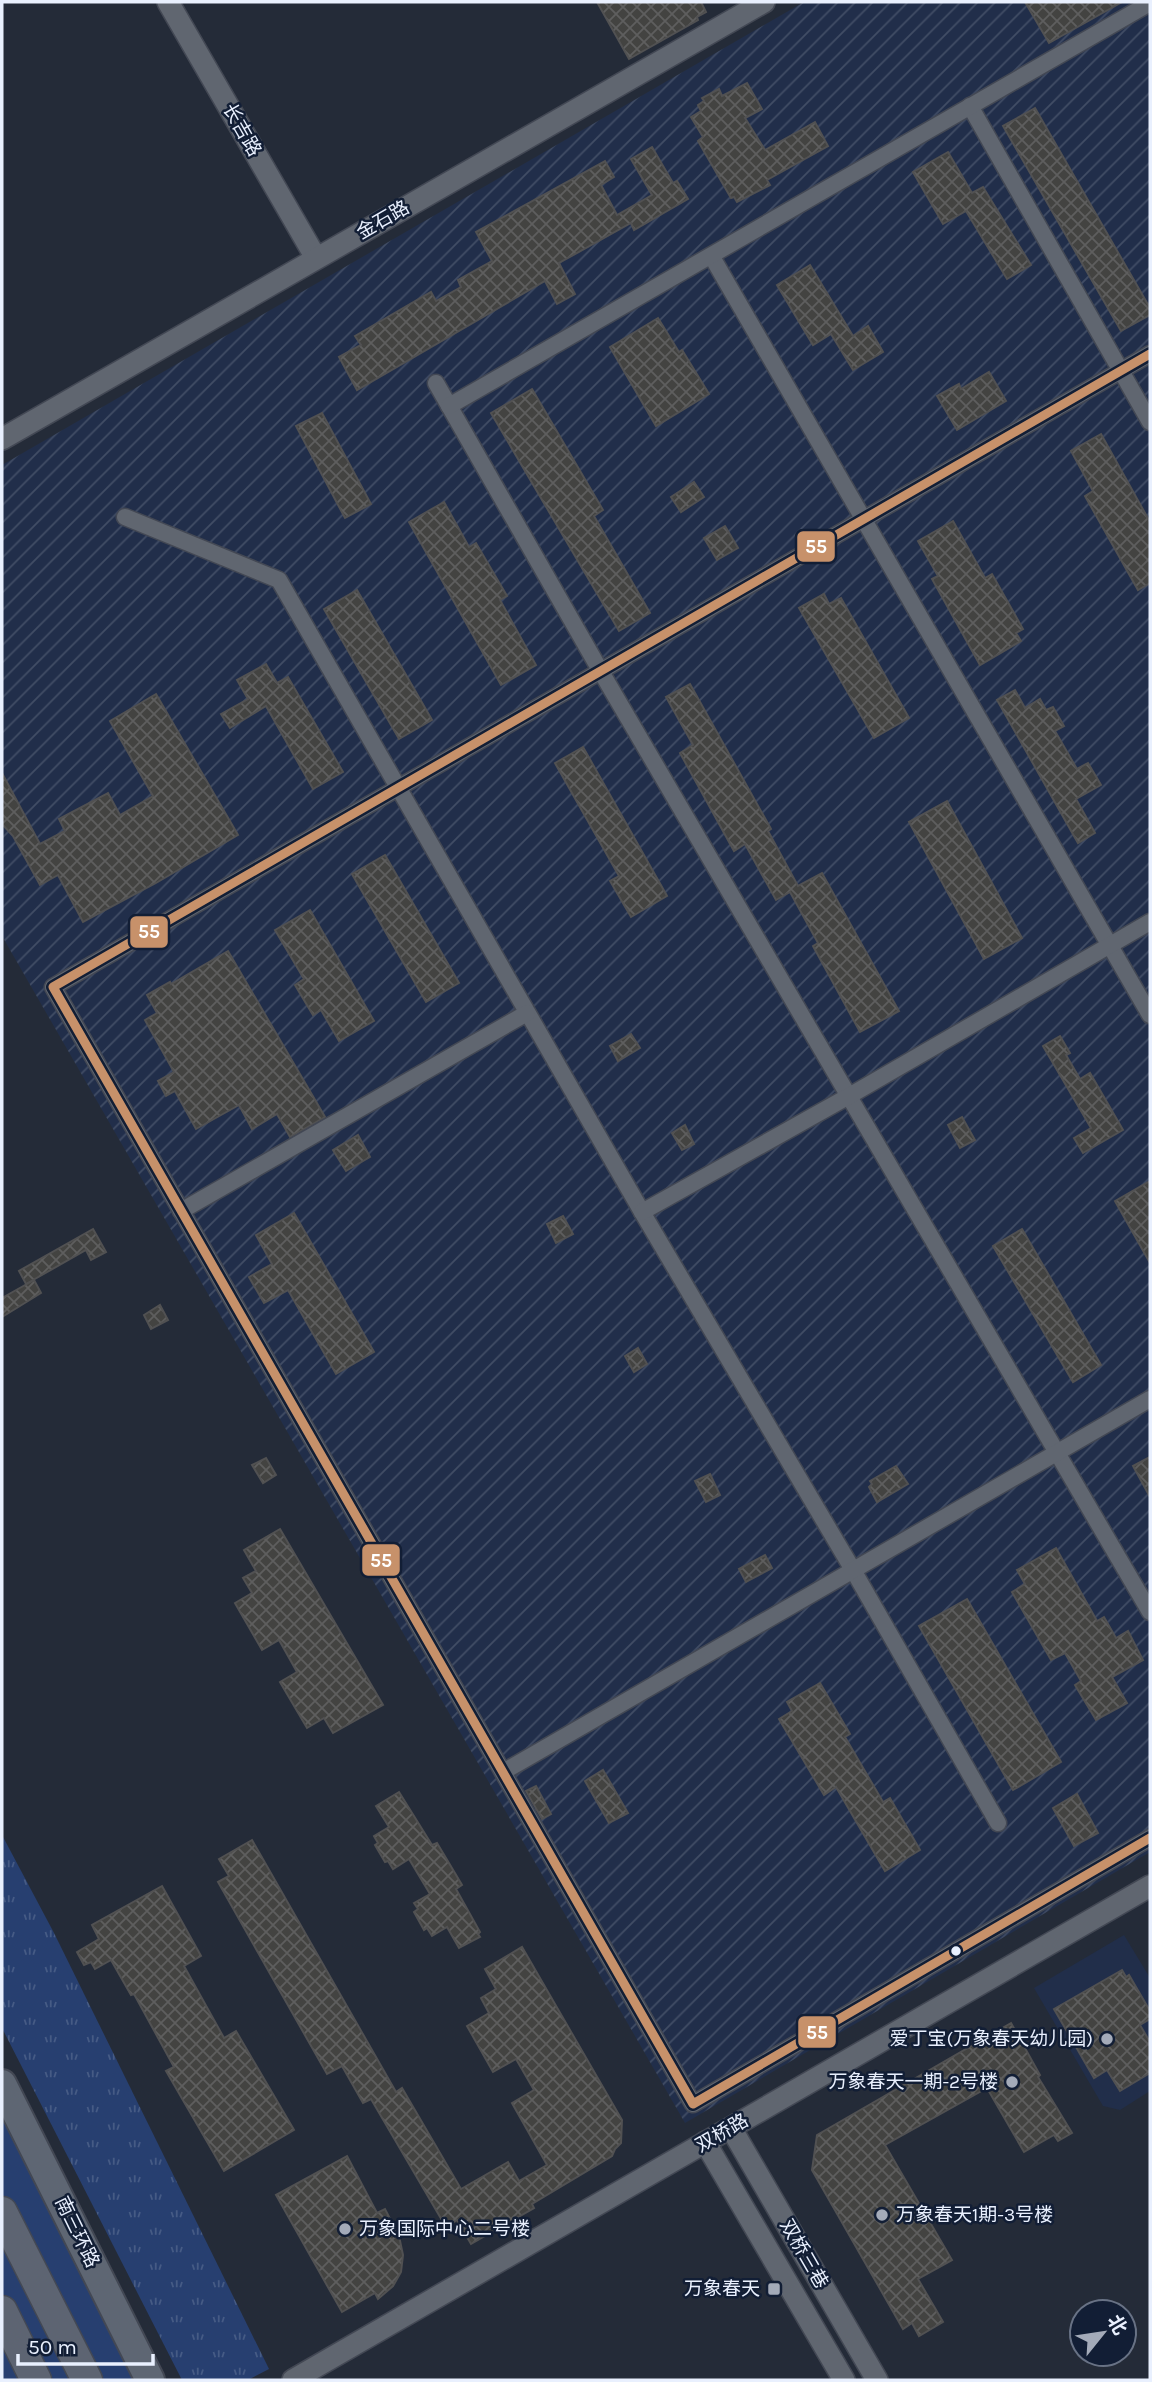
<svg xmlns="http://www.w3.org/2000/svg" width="1152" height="2382" viewBox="0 0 1152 2382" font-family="Karla,'Noto Sans SC',sans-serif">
	<defs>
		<pattern id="industrial-furrows" width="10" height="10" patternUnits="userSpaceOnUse" patternTransform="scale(1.75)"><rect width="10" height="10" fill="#212e4a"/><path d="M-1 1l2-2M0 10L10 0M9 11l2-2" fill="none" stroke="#414d65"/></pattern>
		<pattern id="park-tufts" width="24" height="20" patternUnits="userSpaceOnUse" patternTransform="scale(1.75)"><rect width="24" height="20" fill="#273f70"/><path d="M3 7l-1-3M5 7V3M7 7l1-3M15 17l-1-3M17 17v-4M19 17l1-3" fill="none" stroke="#465b85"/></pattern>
		<pattern id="building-cross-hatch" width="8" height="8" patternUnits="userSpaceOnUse" patternTransform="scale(1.75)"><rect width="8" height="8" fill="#434341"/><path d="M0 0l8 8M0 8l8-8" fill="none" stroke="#5e5e5e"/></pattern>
	</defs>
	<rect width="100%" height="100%" fill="#242b38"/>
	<path fill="#212e4a" d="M1124,1935L1150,1978V2091L1120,2110L1103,2106L1034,1988Z"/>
	<path fill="url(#industrial-furrows)" d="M804,2H1150V1852L685,2123L2,936V465Z"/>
	<path fill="#273f70" d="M2,2117L133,2380H2Z"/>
	<path fill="url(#park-tufts)" d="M2,1835L54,1933L269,2369L248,2380H182L2,2028Z"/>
	<g fill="url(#building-cross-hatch)" stroke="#515152" stroke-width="2">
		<path d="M597,2H701L706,12L697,17L698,20L629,59Z"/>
		<path d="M1025,2H1122L1049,43Z"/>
		<path d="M747,83L762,109L745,118L765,150L815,122L828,146L767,180L770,185L737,202L734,197L731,198L698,141L703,137L691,117L701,111L698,105L704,101L702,98L719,89L722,96Z"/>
		<path d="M1035,108L1150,308V315L1121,331L1003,126Z"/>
		<path d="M652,147L673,183L677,181L688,199L634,230L631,223L559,263L575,294L557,304L545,281L357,390L339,357L361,345L355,336L431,292L436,301L461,287L458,280L492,261L476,232L605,161L614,177L601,185L617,215L652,195L631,159Z"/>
		<path d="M948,152L972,193L983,187L1031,265L1007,279L966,211L943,224L913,172Z"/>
		<path d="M810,265L853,336L868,326L883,352L853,370L831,334L813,345L777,285Z"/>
		<path d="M658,318L679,352L682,350L709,394L656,426L610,347Z"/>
		<path d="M989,372L1006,401L957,430L937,396L959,384L961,389Z"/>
		<path d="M532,389L603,510L594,516L650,613L619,631L491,413Z"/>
		<path d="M322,413L371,504L345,518L296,426Z"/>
		<path d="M1101,434L1150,522V583L1138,590L1085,496L1093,491L1071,451Z"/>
		<path d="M694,482L704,497L681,512L671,497Z"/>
		<path d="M444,502L469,547L476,543L507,596L500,600L536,665L501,685L409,522Z"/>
		<path d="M953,521L985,578L992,574L1023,629L1016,633L1021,641L980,665L932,579L938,576L918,541Z"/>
		<path d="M725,526L738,548L717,560L704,538Z"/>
		<path d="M357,590L432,720L399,739L324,609Z"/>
		<path d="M824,594L829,604L841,598L909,718L874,738L799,608Z"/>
		<path d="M266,664L277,683L288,677L343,772L313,789L266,706L230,728L221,714L248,699L237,680Z"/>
		<path d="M690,684L771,829L768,831L798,886L822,873L899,1011L860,1032L813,946L818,943L790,892L776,900L745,844L734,851L680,753L693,745L666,697Z"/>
		<path d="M1015,690L1025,708L1040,699L1046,710L1053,707L1064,726L1055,731L1077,769L1088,763L1101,785L1076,799L1095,833L1078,843L997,700Z"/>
		<path d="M156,694L238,835L156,883L83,922L58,875L40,885L13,836L2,824V773L40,844L65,831L59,819L108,793L120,815L153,796L110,721Z"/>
		<path d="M583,747L667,896L631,917L610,881L619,876L555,763Z"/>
		<path d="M947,801L1022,938L984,959L909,822Z"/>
		<path d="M385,855L459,983L426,1002L352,874Z"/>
		<path d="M310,910L374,1021L339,1041L321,1010L313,1015L295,985L304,979L275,930Z"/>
		<path d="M228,951L325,1117L290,1137L277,1114L252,1129L239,1105L196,1129L175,1091L166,1096L158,1081L174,1072L145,1020L157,1013L147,995L170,982L171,984Z"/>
		<path d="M631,1034L640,1048L618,1061L610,1046Z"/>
		<path d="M1060,1036L1070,1053L1066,1055L1080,1079L1090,1073L1123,1130L1083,1153L1074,1138L1091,1128L1043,1046Z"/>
		<path d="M962,1117L975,1140L960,1148L948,1125Z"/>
		<path d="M685,1125L694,1144L682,1150L672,1133Z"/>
		<path d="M358,1135L370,1157L346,1171L333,1150Z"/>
		<path d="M1150,1181V1263L1115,1201Z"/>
		<path d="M294,1213L374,1352L336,1374L288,1290L264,1303L249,1277L272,1264L256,1235Z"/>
		<path d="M563,1216L573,1234L556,1243L547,1224Z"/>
		<path d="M93,1229L106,1252L91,1260L86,1250L26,1284L19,1271Z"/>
		<path d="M1022,1229L1101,1365L1073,1382L993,1246Z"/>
		<path d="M34,1280L41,1293L2,1317V1298Z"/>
		<path d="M160,1305L168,1320L151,1329L144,1315Z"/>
		<path d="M638,1348L647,1364L634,1372L625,1356Z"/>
		<path d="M1150,1457V1497L1133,1466Z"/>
		<path d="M266,1458L276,1475L263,1483L252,1465Z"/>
		<path d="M896,1466L908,1484L877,1502L869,1487L872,1484L870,1481Z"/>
		<path d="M710,1474L720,1495L706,1502L695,1481Z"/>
		<path d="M280,1529L383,1705L333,1733L324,1718L307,1728L280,1682L297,1672L279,1640L262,1650L235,1603L252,1593L243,1578L256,1571L244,1550Z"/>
		<path d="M1056,1548L1097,1621L1104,1617L1116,1638L1128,1631L1143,1660L1112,1677L1127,1703L1096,1720L1075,1685L1081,1681L1065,1653L1051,1660L1012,1592L1025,1584L1017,1570Z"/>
		<path d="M765,1555L772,1568L746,1582L739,1569Z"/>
		<path d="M967,1599L1061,1762L1013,1790L919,1626Z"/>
		<path d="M820,1683L850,1734L845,1737L883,1802L890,1798L920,1850L885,1871L836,1787L824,1795L779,1719L792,1711L787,1702Z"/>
		<path d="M603,1770L628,1813L609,1823L585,1781Z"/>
		<path d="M536,1786L551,1814L542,1819L526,1791Z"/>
		<path d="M399,1792L432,1845L437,1843L446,1858L462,1885L456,1889L480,1932L478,1934L480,1937L459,1948L447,1927L432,1936L427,1928L424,1930L414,1912L418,1909L414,1903L430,1894L409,1859L393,1869L388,1861L385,1862L375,1845L378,1843L374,1836L389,1827L376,1806Z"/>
		<path d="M1077,1794L1098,1833L1074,1846L1053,1808Z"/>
		<path d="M252,1840L396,2092L402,2088L461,2189L508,2162L519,2181L547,2165L512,2103L534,2090L516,2059L493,2072L467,2026L489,2013L481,1998L496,1989L485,1969L522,1947L622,2120L621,2143L615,2149L612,2156L532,2204L534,2208L471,2244L457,2220L446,2227L371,2099L363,2103L342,2066L327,2074L218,1882L229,1876L219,1859Z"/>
		<path d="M162,1886L201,1956L184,1966L224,2038L236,2031L294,2130L224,2171L166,2071L174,2067L134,1994L131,1995L111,1960L95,1969L91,1962L84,1965L77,1952L99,1939L92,1925Z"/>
		<path d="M1122,1970L1126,1977L1129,1975L1150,2011V2019L1140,2025L1150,2042V2073L1120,2091L1107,2070L1094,2078L1054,2009Z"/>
		<path d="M1011,2023L1040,2075L1038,2077L1072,2133L1058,2141L1054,2135L1024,2152L987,2088L885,2145L952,2260L918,2279L943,2322L919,2336L912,2323L903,2329L812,2170L817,2135Z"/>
		<path d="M347,2156L377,2213L385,2209L399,2236L403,2255L401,2272L393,2286L378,2299L375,2293L342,2312L276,2195Z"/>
	</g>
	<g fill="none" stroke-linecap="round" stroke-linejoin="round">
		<g stroke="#434854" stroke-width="19">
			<g id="minor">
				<path d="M970,106L1150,422"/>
				<path d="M712,257L1150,1015"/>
				<path d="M1150,354L53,987L693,2104L1150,1838"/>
				<path d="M436,383L600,670L1150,1612"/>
				<path d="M449,406L1150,3"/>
				<path d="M125,517L279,580L642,1212L853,1570L998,1823"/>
				<path d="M181,1211L527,1013"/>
				<path d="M642,1212L849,1096L1150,922"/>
				<path d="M503,1772L1150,1399"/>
			</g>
		</g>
		<g stroke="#434854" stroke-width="24">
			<g id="tertiary">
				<path d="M168,2L316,258"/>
				<path d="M2,439L764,2"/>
				<path d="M731,2128L877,2380"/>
				<path d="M705,2142L844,2380"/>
				<path d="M293,2380L1150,1886"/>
			</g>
		</g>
		<g stroke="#434854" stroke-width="32">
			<path id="trunk" d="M2,2084L150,2380"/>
		</g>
		<g stroke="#434854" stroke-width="33">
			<g id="motorway">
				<path d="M2,2212L87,2380"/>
				<path d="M2,2311L36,2380"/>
			</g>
		</g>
		<use href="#minor" stroke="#606670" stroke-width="16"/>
		<use href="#tertiary" stroke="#606670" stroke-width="21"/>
		<use href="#trunk" stroke="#5e6673" stroke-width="28"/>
		<use href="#motorway" stroke="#5d6472" stroke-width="30"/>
		<g stroke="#121e35" stroke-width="14">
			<path id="bus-1" d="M1150,354L53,987L693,2104L1150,1838"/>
		</g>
		<use href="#bus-1" stroke="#c7916a" stroke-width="9"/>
	</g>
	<circle fill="#e9f0fe" stroke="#121e35" stroke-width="2.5" cx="956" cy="1951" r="6"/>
	<g fill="#a4abb9" stroke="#121e35" stroke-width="2.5">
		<circle cx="1107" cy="2039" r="7"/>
		<circle cx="1012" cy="2082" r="7"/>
		<circle cx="882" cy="2215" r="7"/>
		<circle cx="345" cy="2229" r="7"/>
		<rect x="767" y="2282" width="14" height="14" rx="3.5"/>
	</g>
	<g text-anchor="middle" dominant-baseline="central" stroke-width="5" stroke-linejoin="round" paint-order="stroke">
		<g font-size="19" fill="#e9f0fe" stroke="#121e35">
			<text transform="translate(242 130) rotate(60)">长吉路</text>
			<text transform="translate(383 220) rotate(-30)">金石路</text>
			<text transform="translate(722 2133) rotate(-30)">双桥路</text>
			<text transform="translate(77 2232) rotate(64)">南三环路</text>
			<text transform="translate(804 2254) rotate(60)">双桥三巷</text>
		</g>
		<g font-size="19" fill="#e9f0fe" stroke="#121e35" text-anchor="end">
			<text x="1093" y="2039">爱丁宝(万象春天幼儿园)</text>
			<text x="998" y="2082">万象春天一期-2号楼</text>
			<text x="896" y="2215" text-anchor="start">万象春天1期-3号楼</text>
			<text x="359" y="2229" text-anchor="start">万象国际中心二号楼</text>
			<text x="760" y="2289">万象春天</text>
		</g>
	</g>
	<g stroke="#121e35" stroke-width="2.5">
		<rect x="796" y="530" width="40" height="33" rx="7" fill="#c7916a"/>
		<rect x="129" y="915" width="40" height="34" rx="7" fill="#c7916a"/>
		<rect x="361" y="1543" width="40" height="34" rx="7" fill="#c7916a"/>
		<rect x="797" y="2015" width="40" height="34" rx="7" fill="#c7916a"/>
	</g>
	<g font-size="19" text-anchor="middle" font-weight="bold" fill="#fff">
		<text x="816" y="553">55</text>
		<text x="149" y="938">55</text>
		<text x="381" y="1567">55</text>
		<text x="817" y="2039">55</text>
	</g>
	<rect width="1152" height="2382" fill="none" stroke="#e9f0fe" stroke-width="7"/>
	<g transform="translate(1103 2333) rotate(60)"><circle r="33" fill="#121e35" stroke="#687285" stroke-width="2"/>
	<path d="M0-5L12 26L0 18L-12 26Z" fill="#a4abb9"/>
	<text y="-10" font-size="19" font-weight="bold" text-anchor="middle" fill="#e9f0fe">北</text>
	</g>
	<path d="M18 2354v10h135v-10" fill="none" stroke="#e9f0fe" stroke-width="3.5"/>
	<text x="28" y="2354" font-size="21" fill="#e9f0fe" stroke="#121e35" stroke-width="5" paint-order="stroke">50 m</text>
</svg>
